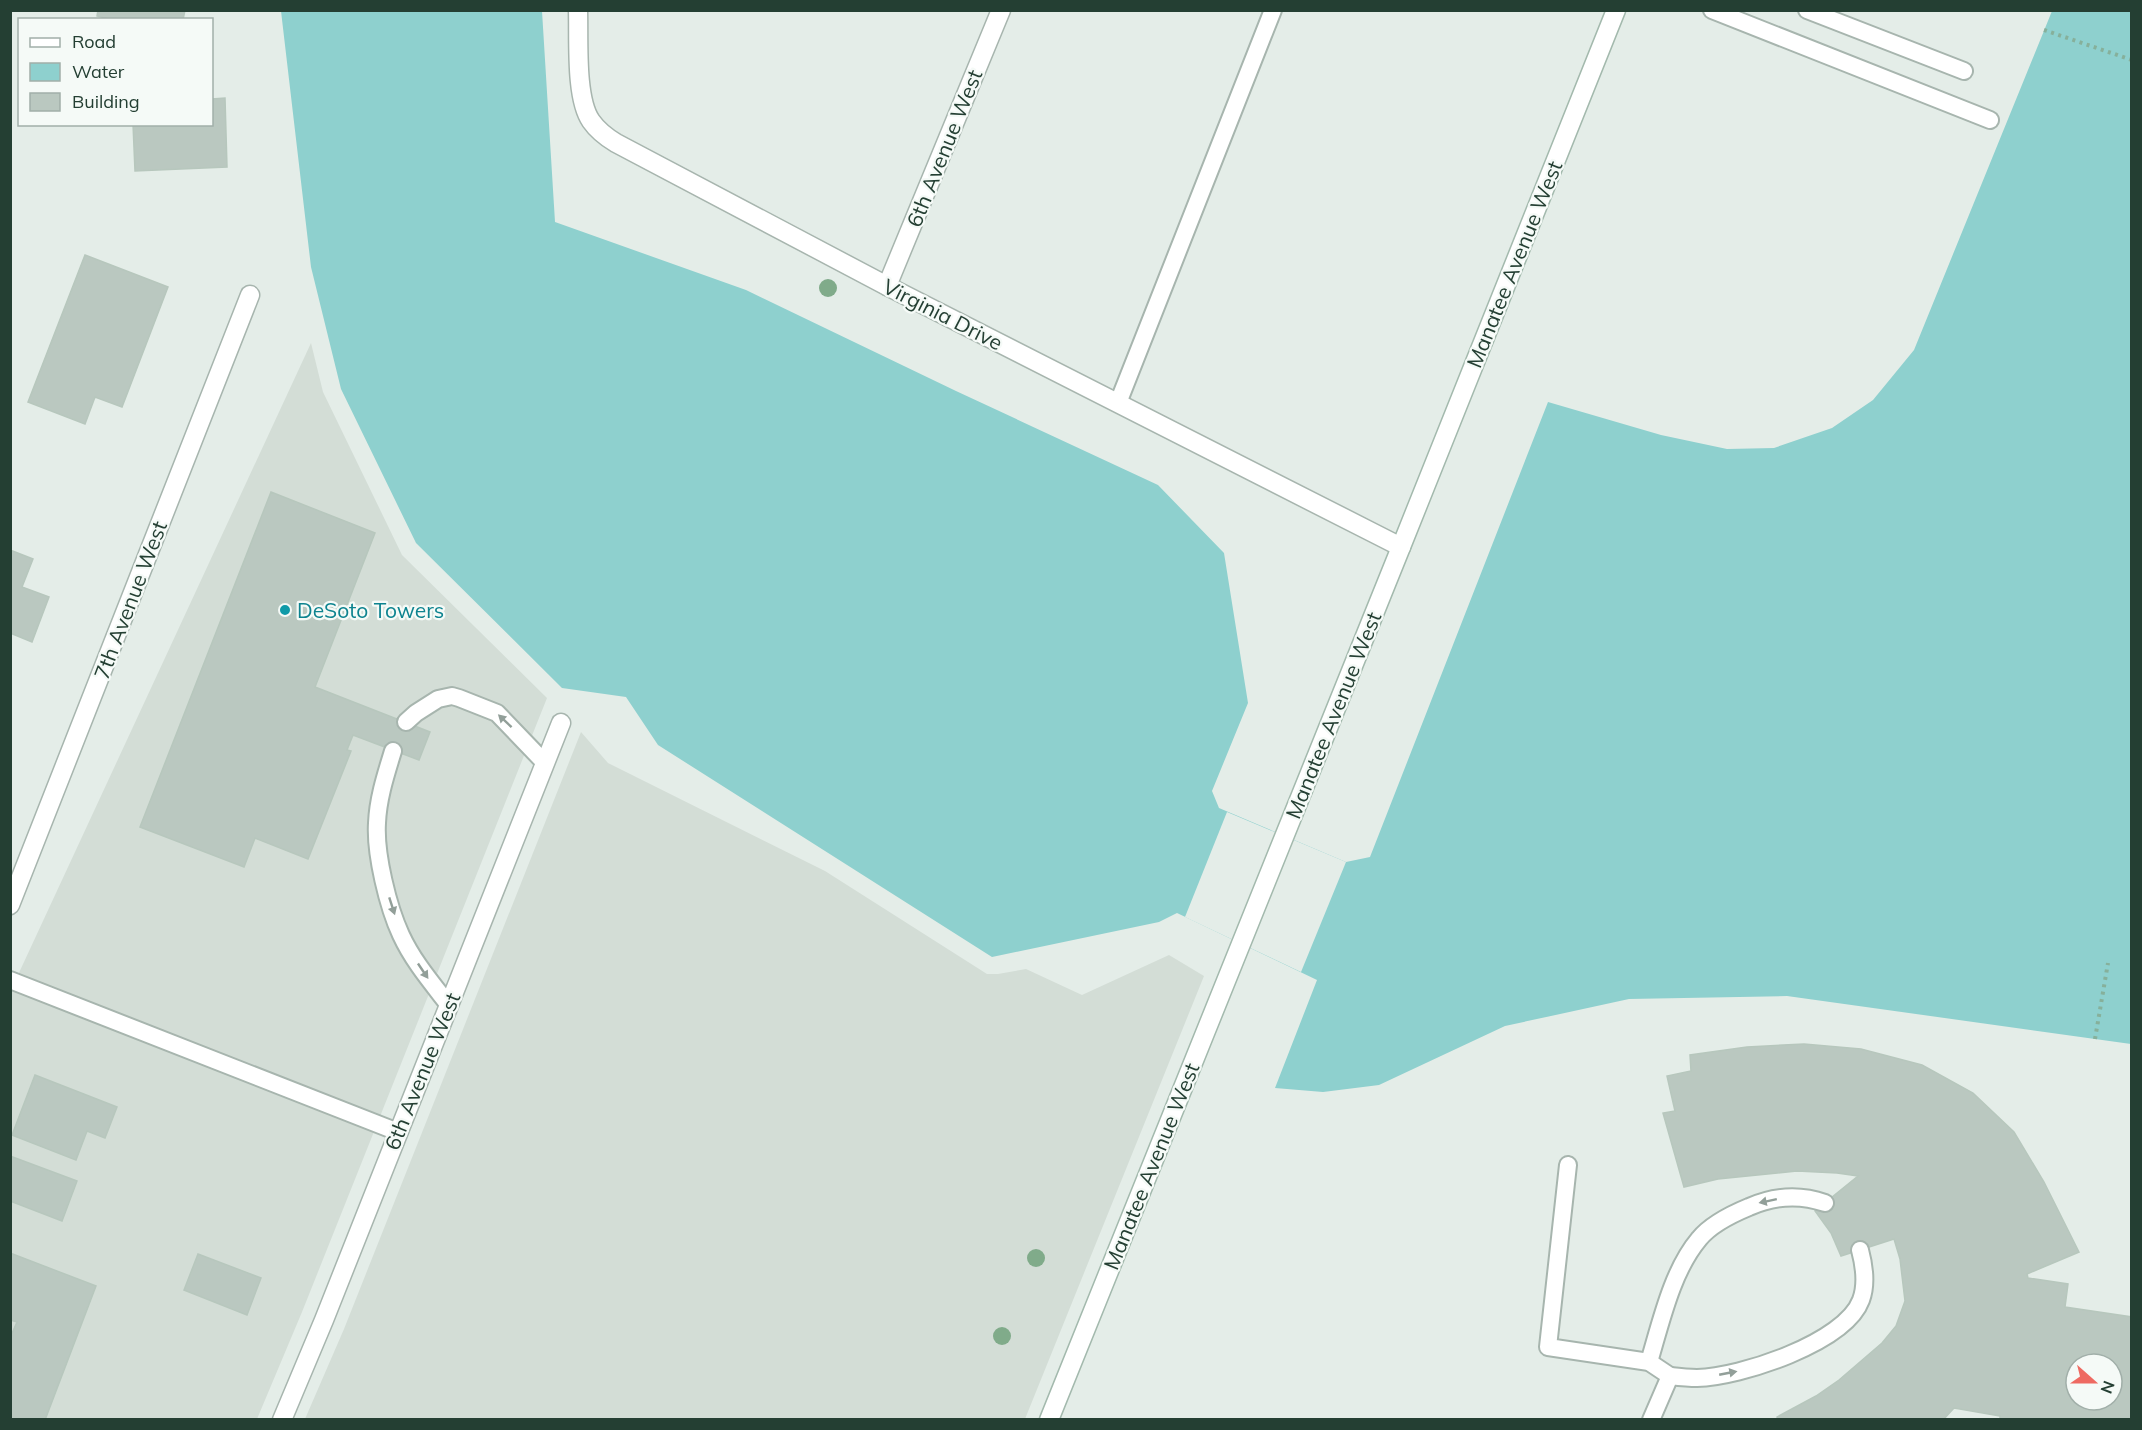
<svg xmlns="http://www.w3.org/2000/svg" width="2142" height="1430" viewBox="0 0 2142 1430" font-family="Mulish,sans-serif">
	<rect width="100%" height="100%" fill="#e4ede8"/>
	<g fill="#d3ddd6">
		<path d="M311,343L323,392L402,555L547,698L302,1312L257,1419L11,1420V990Z"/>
		<path d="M581,732L608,763L825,871L987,974H998L1026,969L1082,995L1169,955L1204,976L1025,1419H305L344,1329Z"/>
	</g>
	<path fill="#8ed0ce" d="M281,11H542L555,222L746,290L956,391L1158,485L1224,553L1248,703L1212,791L1219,808L1346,862L1370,857L1548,402L1661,435L1727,449L1774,448L1832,428L1873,400L1914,350L2052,11H2131V1044L1787,996L1629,999L1505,1026L1379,1085L1323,1092L1275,1088L1317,980L1177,913L1159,922L992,957L658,745L626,697L562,688L416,543L341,389L311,267Z"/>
	<path fill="#e4ede8" d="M1227,812L1346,862L1301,972L1185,917Z"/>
	<g fill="#bac8c0" stroke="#b7c7bd" stroke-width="1.5" fill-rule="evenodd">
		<path d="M98,10H185L183,20H113L97,16Z"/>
		<path d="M225,98L227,167L135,171L133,124H212V99Z"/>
		<path d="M85,255L168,287L122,407L95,397L85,424L28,402Z"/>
		<path d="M271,492L375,533L315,687L430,732L419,760L353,735L347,750L351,751L308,859L255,838L244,867L140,827Z"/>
		<path d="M10,550L33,559L22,587L49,597L32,642L10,633Z"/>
		<path d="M1804,1044L1861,1049L1922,1065L1973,1093L2014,1132L2044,1182L2079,1252L2027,1274L2028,1278L2068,1284L2065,1307L2132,1317V1420H2000V1416L1954,1408L1943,1420H1778L1777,1417L1816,1396L1839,1380L1882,1343L1896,1326L1905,1301L1900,1259L1894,1239L1841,1256L1831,1233L1815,1211L1858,1176L1837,1173L1797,1171L1718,1179L1684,1187L1663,1113L1675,1111L1667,1076L1691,1071L1690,1055L1747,1047ZM2076,1364H2112V1400H2076Z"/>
		<path d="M35,1075L117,1107L105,1138L87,1131L76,1160L12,1135Z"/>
		<path d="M10,1156L77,1181L62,1221L10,1201Z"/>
		<path d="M10,1253L96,1286L45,1420H10V1338L17,1322L10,1320Z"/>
		<path d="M198,1254L261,1278L247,1315L184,1290Z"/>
	</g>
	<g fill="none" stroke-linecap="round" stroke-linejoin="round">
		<g stroke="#a7b5ae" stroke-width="20">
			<g id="lane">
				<path d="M1712,10L1990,120"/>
				<path d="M1807,10L1964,71"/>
				<path d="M1118,403L1273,10"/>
				<path d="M406,722L416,713L438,699L452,696L459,698L497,713L545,763"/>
				<path d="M393,751C386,774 378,798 377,823C375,854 388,907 401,935C413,961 431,982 448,1004"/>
				<path d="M10,980L398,1132"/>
				<path d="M1568,1165L1548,1347L1649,1362L1670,1376L1651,1420"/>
				<path d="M1649,1362C1661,1322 1672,1271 1699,1239C1711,1224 1732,1214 1749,1207C1774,1196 1799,1194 1825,1203"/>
				<path d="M1670,1376C1679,1377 1688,1378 1697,1378C1740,1377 1845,1343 1861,1300C1867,1284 1864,1265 1860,1250"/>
			</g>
		</g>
		<g stroke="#a7b5ae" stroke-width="21">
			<g id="street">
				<path d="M578,10C579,39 575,98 591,121C598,131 606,137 616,143L887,286L1401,547"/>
				<path d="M887,286L1001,10"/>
				<path d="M10,905L250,295"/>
				<path d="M282,1420L324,1320L561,723"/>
			</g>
		</g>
		<g stroke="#a3b9ad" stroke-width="21">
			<path id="secondary" d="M1049,1420L1401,547L1616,10"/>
		</g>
		<g stroke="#86b09b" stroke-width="4" stroke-dasharray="3 4.5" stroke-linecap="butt">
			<path d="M2044,30L2132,60"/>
			<path d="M2095,1039L2108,963"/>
		</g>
		<use href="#lane" stroke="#fff" stroke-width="16"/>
		<use href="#street" stroke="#fff" stroke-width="18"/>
		<use href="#secondary" stroke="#fff" stroke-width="18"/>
	</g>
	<g fill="#80ab8a">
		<circle cx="828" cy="288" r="9"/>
		<circle cx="1036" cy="1258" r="9"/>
		<circle cx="1002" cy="1336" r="9"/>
	</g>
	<defs><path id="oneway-solid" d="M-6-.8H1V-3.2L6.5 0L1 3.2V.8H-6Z" transform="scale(1.5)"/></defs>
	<g fill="#929f99">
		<use href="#oneway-solid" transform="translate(505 721) rotate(-137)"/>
		<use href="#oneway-solid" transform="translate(392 906) rotate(72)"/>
		<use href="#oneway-solid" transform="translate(423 971) rotate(56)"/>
		<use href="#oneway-solid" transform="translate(1768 1201) rotate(168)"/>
		<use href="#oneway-solid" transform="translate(1728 1373) rotate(-11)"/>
	</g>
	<circle fill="#0f9aa8" stroke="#f5faf7" stroke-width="2" cx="285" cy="610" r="6"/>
	<g text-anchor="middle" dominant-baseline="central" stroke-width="4.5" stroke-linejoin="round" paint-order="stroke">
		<g font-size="21" fill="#243f33" stroke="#f5faf7">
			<text transform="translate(944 148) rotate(-68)">6th Avenue West</text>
			<text transform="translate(1514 264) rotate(-68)">Manatee Avenue West</text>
			<text transform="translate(943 314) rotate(27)">Virginia Drive</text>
			<text transform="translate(130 600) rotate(-69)">7th Avenue West</text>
			<text transform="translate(1333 715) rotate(-68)">Manatee Avenue West</text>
			<text transform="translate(422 1071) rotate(-68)">6th Avenue West</text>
			<text transform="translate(1151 1166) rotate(-68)">Manatee Avenue West</text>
		</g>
		<g font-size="21" fill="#0d838f" stroke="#f5faf7" text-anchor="start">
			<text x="297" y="610">DeSoto Towers</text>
		</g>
	</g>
	<rect width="2142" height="1430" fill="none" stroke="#243f33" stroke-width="24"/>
	<rect x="18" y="18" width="195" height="108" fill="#f5faf7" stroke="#a1afa9" stroke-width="1.5"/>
	<rect x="30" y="38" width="30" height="9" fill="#ffffff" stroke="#a1afa9" stroke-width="1.5"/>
	<text x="72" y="48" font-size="18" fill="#243f33">Road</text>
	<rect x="30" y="63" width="30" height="18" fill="#8ed0ce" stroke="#a1afa9" stroke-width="1.5"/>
	<text x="72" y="78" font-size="18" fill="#243f33">Water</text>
	<rect x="30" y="93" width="30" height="18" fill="#bac8c0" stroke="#a1afa9" stroke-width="1.5"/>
	<text x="72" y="108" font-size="18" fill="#243f33">Building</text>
	<g transform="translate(2094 1382) rotate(111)"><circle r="28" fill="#f5faf7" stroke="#a1afa9" stroke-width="1.5"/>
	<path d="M0-4.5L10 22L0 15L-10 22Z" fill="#ee6a62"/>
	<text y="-9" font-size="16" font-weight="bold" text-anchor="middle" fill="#243f33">N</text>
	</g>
</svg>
